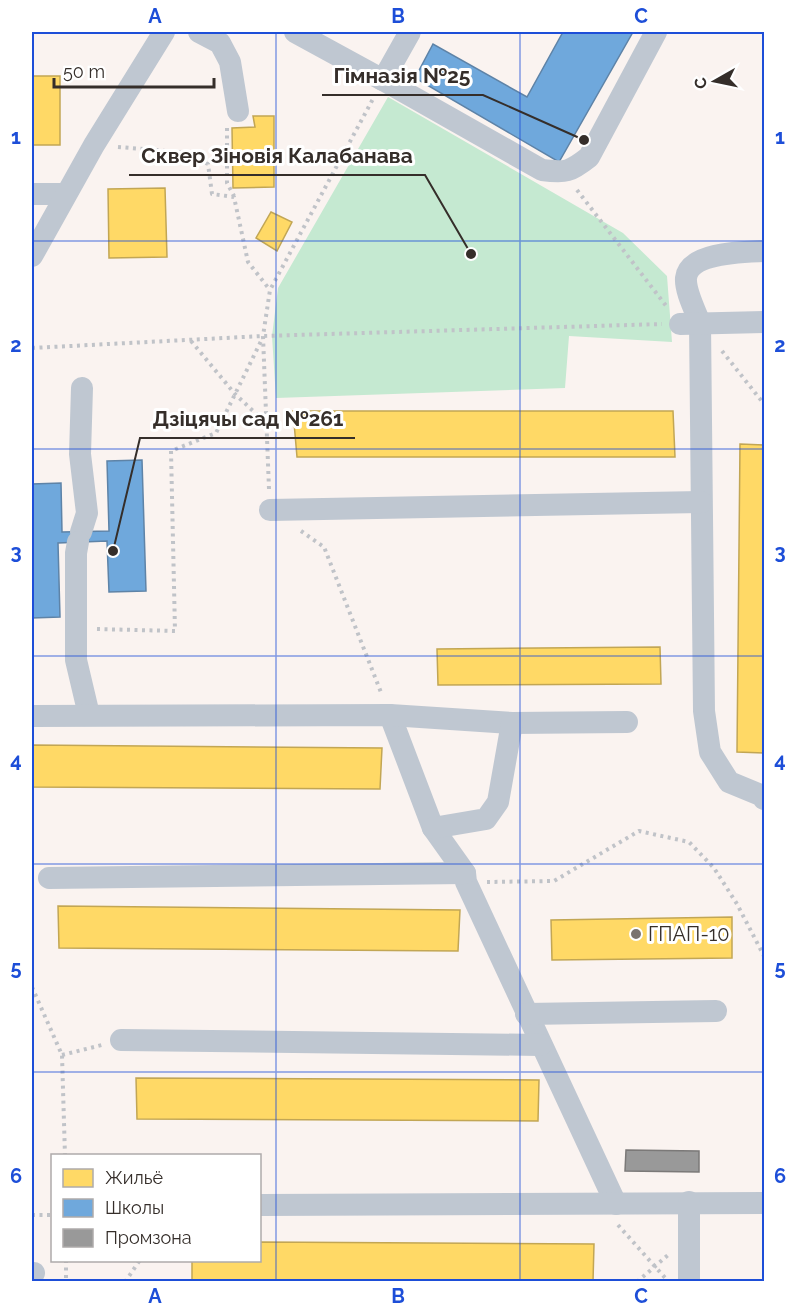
<svg xmlns="http://www.w3.org/2000/svg" width="796" height="1313" viewBox="0 0 796 1313" font-family="Raleway,sans-serif">
	<rect width="100%" height="100%" fill="#faf3f0"/>
	<path fill="#c5e9d1" d="M388,97L623,233L667,276L672,342L569,336L565,388L276,398L272,336L278,288Z"/>
	<g fill="#ffd966" stroke="#c2a654" stroke-width="1.5">
		<rect x="32" y="76" width="28" height="69"/>
		<path d="M253,116H274V187L233,188L232,128L255,127Z"/>
		<path d="M165,188L167,257L109,258L108,189Z"/>
		<path d="M271,212L292,222L277,251L256,238Z"/>
		<path d="M293,411H673L675,457H297Z"/>
		<path d="M740,444L764,445V753L737,752Z"/>
		<path d="M660,647L661,684L438,685L437,649Z"/>
		<path d="M32,745L382,748L380,789L32,787Z"/>
		<path d="M58,906L460,910L458,951L59,948Z"/>
		<path d="M732,917V958L552,960L551,920Z"/>
		<path d="M136,1078L539,1080L538,1121L137,1119Z"/>
		<path d="M260,1242L594,1244L593,1282H192V1260H260Z"/>
	</g>
	<g fill="#6fa8dc" stroke="#5e83a7" stroke-width="1.5">
		<path d="M563,32H633L559,162L415,78L433,44L527,97Z"/>
		<path d="M142,460L146,591L109,592L107,541L58,543L60,617L32,618V484L61,483L62,532L109,531L107,461Z"/>
	</g>
	<path fill="#999" stroke="#7b7978" stroke-width="1.5" d="M626,1150L699,1151V1172L625,1171Z"/>
	<g fill="none" stroke-linecap="round" stroke-linejoin="round">
		<g stroke="#c0c3c8" stroke-width="4" stroke-dasharray="3 4.5" stroke-linecap="butt">
			<path d="M227,128V183L234,196"/>
			<path d="M118,147L179,152L208,164L212,194L234,197L248,262L270,290"/>
			<path d="M577,190L667,307"/>
			<path d="M191,341L235,394L267,424"/>
			<path d="M32,348L263,336L662,324"/>
			<path d="M722,351L764,404"/>
			<path d="M269,489L263,336L270,290L374,97"/>
			<path d="M301,531L324,547L382,695"/>
			<path d="M97,629L175,631L171,451L216,433L263,337"/>
			<path d="M487,882L554,881L639,831L689,842L714,868L737,904L764,956"/>
			<path d="M32,987L62,1055L65,1156"/>
			<path d="M62,1055L102,1045"/>
			<path d="M32,1215H52"/>
			<path d="M618,1225L667,1280"/>
			<path d="M66,1260V1282"/>
			<path d="M125,1282L140,1260"/>
			<path d="M637,1282L668,1255"/>
		</g>
		<g stroke="#bfc7d1" stroke-width="22">
			<path d="M199,32L220,43L230,62L238,111"/>
			<path d="M295,32L383,80L410,32"/>
			<path d="M383,80L542,170C566,173 570,172 589,157L656,32"/>
			<path d="M32,194H65"/>
			<path d="M764,251C744,252 689,252 686,278C685,291 695,310 700,323L704,711L710,752L729,782L763,796L764,799"/>
			<path d="M32,256L94,145L164,32"/>
			<path d="M680,324L764,322"/>
			<path d="M270,510L701,502"/>
			<path d="M81,532L87,513L80,454L82,388"/>
			<path d="M78,542L76,553V660L89,715"/>
			<path d="M390,715L433,828L465,873L466,882L616,1204"/>
			<path d="M32,716L390,715L512,723L627,722"/>
			<path d="M433,828L486,819L498,802L512,723"/>
			<path d="M49,878L465,873"/>
			<path d="M526,1014L716,1011"/>
			<path d="M121,1040L541,1045"/>
			<path d="M260,1205L764,1203"/>
			<path d="M32,1274L34,1273"/>
			<path d="M689,1282V1202"/>
		</g>
	</g>
	<path fill="none" stroke="#1d4ed8" stroke-width="1.5" stroke-opacity="0.55" d="M276,32V1282M520,32V1282M32,241H764M32,449H764M32,656H764M32,864H764M32,1072H764"/>
	<circle fill="#7a736f" stroke="#fff" stroke-width="2" cx="636" cy="934" r="6"/>
	<g text-anchor="middle" dominant-baseline="central" stroke-width="6" stroke-linejoin="round" paint-order="stroke">
		<g font-size="20" fill="#352e2a" stroke="#fff" text-anchor="start">
			<text x="648" y="934">ГПАП-10</text>
		</g>
	</g>
	<path fill="none" stroke="#352e2a" stroke-width="2" d="M584 140L483 95H322M471 254L425 175H129M113 551L140 438H355"/>
	<g fill="#352e2a" stroke="#fff" stroke-width="2">
		<circle cx="584" cy="140" r="6"/>
		<circle cx="471" cy="254" r="6"/>
		<circle cx="113" cy="551" r="6"/>
	</g>
	<g font-size="21" text-anchor="middle" font-weight="bold" fill="#352e2a" stroke="#fff" stroke-width="6" stroke-linejoin="round" paint-order="stroke">
		<text x="402" y="83">Гімназія №25</text>
		<text x="277" y="163">Сквер Зіновія Калабанава</text>
		<text x="248" y="426">Дзіцячы сад №261</text>
	</g>
	<rect width="796" height="1313" fill="none" stroke="#ffffff" stroke-width="66"/>
	<rect x="51" y="1154" width="210" height="108" fill="#ffffff" stroke="#aeabaa" stroke-width="1.5"/>
	<rect x="63" y="1169" width="30" height="18" fill="#ffd966" stroke="#aeabaa" stroke-width="1.5"/>
	<text x="105" y="1184" font-size="18" fill="#352e2a">Жильё</text>
	<rect x="63" y="1199" width="30" height="18" fill="#6fa8dc" stroke="#aeabaa" stroke-width="1.5"/>
	<text x="105" y="1214" font-size="18" fill="#352e2a">Школы</text>
	<rect x="63" y="1229" width="30" height="18" fill="#999999" stroke="#aeabaa" stroke-width="1.5"/>
	<text x="105" y="1244" font-size="18" fill="#352e2a">Промзона</text>
	<g transform="translate(715 81) rotate(261)" stroke="#ffffff" stroke-width="4.5" paint-order="stroke">
	<path d="M0-4.5L10 22L0 15L-10 22Z" fill="#352e2a"/>
	<text y="-9" font-size="16" font-weight="bold" text-anchor="middle" fill="#352e2a">С</text>
	</g>
	<path d="M54 78v9h160v-9" fill="none" stroke="#352e2a" stroke-width="3"/>
	<text x="63" y="78" font-size="18" fill="#352e2a" stroke="#ffffff" stroke-width="4.5" paint-order="stroke">50 m</text>
	<rect x="33" y="33" width="730" height="1247" fill="none" stroke="#1d4ed8" stroke-width="2"/>
	<g font-size="20" text-anchor="middle" font-weight="bold" fill="#1d4ed8">
		<text x="155" y="23">A</text>
		<text x="398" y="23">B</text>
		<text x="641" y="23">C</text>
		<text x="16" y="144">1</text>
		<text x="780" y="144">1</text>
		<text x="16" y="352">2</text>
		<text x="780" y="352">2</text>
		<text x="16" y="559">3</text>
		<text x="780" y="559">3</text>
		<text x="16" y="767">4</text>
		<text x="780" y="767">4</text>
		<text x="16" y="975">5</text>
		<text x="780" y="975">5</text>
		<text x="16" y="1183">6</text>
		<text x="780" y="1183">6</text>
		<text x="155" y="1303">A</text>
		<text x="398" y="1303">B</text>
		<text x="641" y="1303">C</text>
	</g>
</svg>
